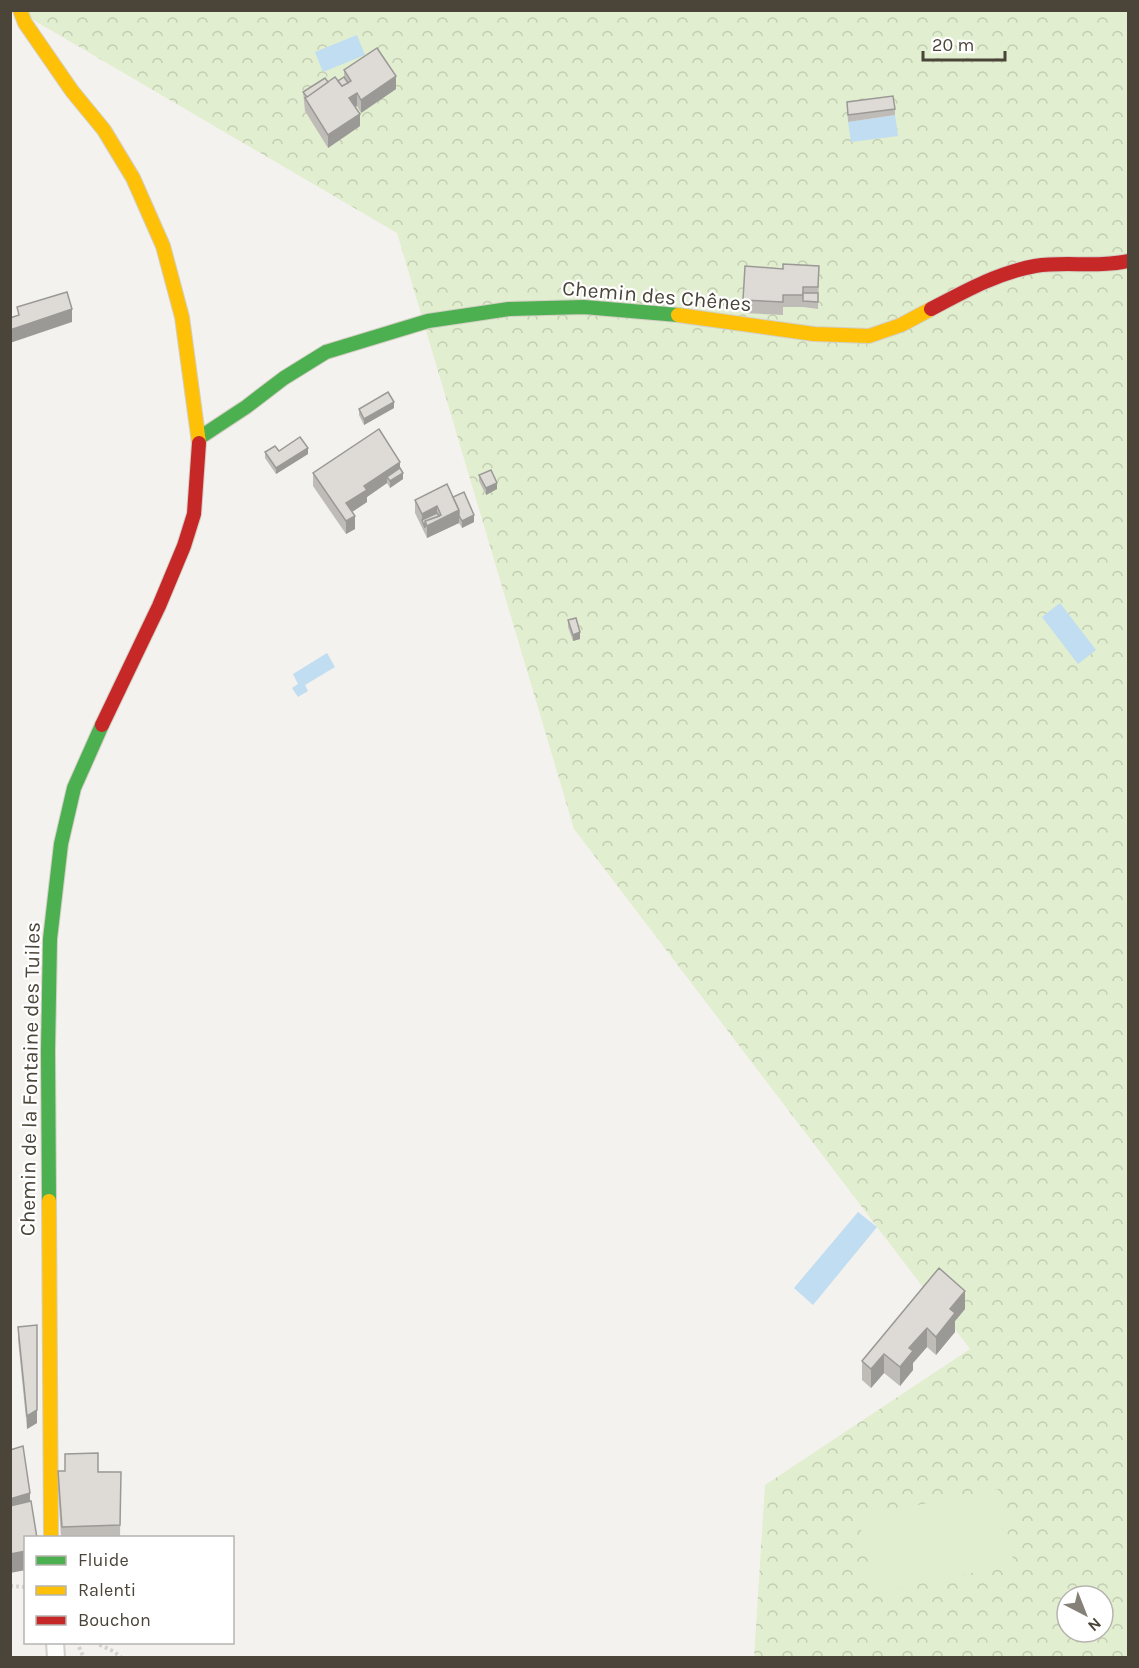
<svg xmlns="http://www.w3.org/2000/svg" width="1139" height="1668" viewBox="0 0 1139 1668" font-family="Karla,sans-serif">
	<defs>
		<pattern id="forest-crowns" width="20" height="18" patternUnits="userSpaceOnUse" patternTransform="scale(1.5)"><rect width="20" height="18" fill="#e1eecf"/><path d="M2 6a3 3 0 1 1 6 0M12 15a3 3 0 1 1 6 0" fill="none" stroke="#c3cdb2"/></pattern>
	</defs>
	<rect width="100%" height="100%" fill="#f4f2ee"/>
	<path fill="url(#forest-crowns)" fill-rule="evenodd" d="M18,11H1128V1657H754L765,1485L970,1349L574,829L397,233ZM1067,1596H1103V1632H1067Z"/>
	<path fill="#e1eecf" d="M998,1489L1014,1564L876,1593L858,1517Z"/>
	<g fill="#c0ddf1">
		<path d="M357,35L365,55L323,72L315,52Z"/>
		<path d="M895,115L898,136L851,142L848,122Z"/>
		<path d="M1060,603L1096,650L1078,664L1042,617Z"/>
		<path d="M327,653L335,667L305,685L308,691L298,697L292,688L298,684L293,674Z"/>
		<path d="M858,1212L877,1227L813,1305L794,1288Z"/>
	</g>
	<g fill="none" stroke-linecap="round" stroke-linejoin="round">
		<g stroke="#d2d0cb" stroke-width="20">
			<path id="lane" d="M55,1642L56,1658"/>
		</g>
		<g stroke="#d3cfc5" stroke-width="16">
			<g id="fast">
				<path d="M199,438L246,407L284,378L326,352L428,321L509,309L584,307L678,315"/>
				<path d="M49,1201L48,1051L50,939L61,844L74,788L102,725"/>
			</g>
		</g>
		<g stroke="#d3cfc5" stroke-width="16">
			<g id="slow">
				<path d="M20,10L25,23L72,91L104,130L133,178L163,246L182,317L199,443"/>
				<path d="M678,315L814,334L869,336L901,325L931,309"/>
				<path d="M49,1201L51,1538"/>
			</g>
		</g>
		<g stroke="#d3cfc5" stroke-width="16">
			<g id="jam">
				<path d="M931,309C965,291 997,273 1035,266C1066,261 1097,268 1128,261"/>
				<path d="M102,725L159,606L184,546L194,514L199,443"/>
			</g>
		</g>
		<g stroke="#d3d2cc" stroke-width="4" stroke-dasharray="3 3" stroke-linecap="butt">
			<path d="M10,1586L26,1587"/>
			<path d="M94,1642L113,1651L122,1658"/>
			<path d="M79,1647L84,1658"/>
		</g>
		<use href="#lane" stroke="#fdfdfc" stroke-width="16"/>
		<use href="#fast" stroke="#4caf50" stroke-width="14"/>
		<use href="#slow" stroke="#ffc107" stroke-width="14"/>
		<use href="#jam" stroke="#c62828" stroke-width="14"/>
	</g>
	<g fill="#bfbcb8">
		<path d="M344,70L396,89L361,113L357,106L355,107L360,126L328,148L305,111L303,92L328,82L338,81L344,77Z"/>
		<path d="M847,102L895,109V115L848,122Z"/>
		<path d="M819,279L818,309L803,307H783V315L743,313V300Z"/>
		<path d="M394,408L364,425L359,415V409Z"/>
		<path d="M279,451L308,454L276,474L265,458V452Z"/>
		<path d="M400,468L403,479L390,488L387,483L367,497V502L352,512L355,529L346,534L313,486V473Z"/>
		<path d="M479,475L497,489L486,495L479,481Z"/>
		<path d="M453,497L474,522L462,528L459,523L427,538L415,513V500Z"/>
		<path d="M568,620L580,639L573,641L568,627Z"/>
		<path d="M965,1309L955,1321V1332L936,1355L927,1347L913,1363V1370L900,1386L884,1373L871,1388L862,1380V1361Z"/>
		<path d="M18,1327L37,1423L27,1429L18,1340Z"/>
		<path d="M58,1471L121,1472L120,1538H61L58,1490Z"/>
	</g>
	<g fill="#9b9996">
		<path d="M396,76V89L361,113V100Z"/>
		<path d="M357,93V106L349,111V98Z"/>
		<path d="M360,114V126L328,148V135Z"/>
		<path d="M72,309V322L10,343V330Z"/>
		<path d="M394,402V408L364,425V419Z"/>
		<path d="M308,448V454L276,474V468Z"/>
		<path d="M400,462V474L387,477V483L367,497V502L346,516V503L364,486Z"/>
		<path d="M403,473V479L390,488V481Z"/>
		<path d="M497,483V489L486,495V488Z"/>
		<path d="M437,506V519L425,521L422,520V527V514Z"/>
		<path d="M459,510V523L427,538V526Z"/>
		<path d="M474,515V522L462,528V521Z"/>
		<path d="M355,516V529L346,534V521Z"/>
		<path d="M580,632V639L573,641V635Z"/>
		<path d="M965,1291V1309L955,1321V1332L936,1355V1337L950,1309Z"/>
		<path d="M927,1328V1347L913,1363V1370L900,1386V1367L909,1348Z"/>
		<path d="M884,1354V1373L871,1388V1369Z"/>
		<path d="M37,1410V1423L27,1429V1416Z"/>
		<path d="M30,1493V1512L10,1518V1499Z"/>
		<path d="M26,1551V1570L10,1573V1554Z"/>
	</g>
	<g fill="#dedbd6" stroke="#9b9996" stroke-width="1.5">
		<path d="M377,48L396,76L361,100L357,93L349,98L360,114L328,135L305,98L335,77L342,86L351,81L344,70Z"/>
		<path d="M344,77L348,83L342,86L338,81Z"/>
		<path d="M325,78L328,82L307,97L303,92Z"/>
		<path d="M893,96L895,109L848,115L847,102Z"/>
		<path d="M783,264L819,266L818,287H803V295H783V302L743,300L745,266L783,269Z"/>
		<path d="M67,292L72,309L10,330V318L19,315L17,307Z"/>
		<path d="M803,293H818V302L803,301Z"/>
		<path d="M388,392L394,402L364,419L359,409Z"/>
		<path d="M379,429L400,462L364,486L367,490L346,503L355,516L346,521L313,473Z"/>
		<path d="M300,437L308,448L276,468L265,452L275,446L279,451Z"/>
		<path d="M400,468L403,473L390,481L387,477Z"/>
		<path d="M491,470L497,483L486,488L479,475Z"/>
		<path d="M447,484L459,510L427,526L425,521L441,515L437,506L422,514L415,500Z"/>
		<path d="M464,492L474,515L462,521L459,516V510L453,497Z"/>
		<path d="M437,513L439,516L425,521V528L422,520Z"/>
		<path d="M576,618L580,632L573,635L568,620Z"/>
		<path d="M939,1268L965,1291L950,1309L955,1313L936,1337L927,1328L909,1348L913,1351L900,1367L884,1354L871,1369L862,1361Z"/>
		<path d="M37,1325V1410L27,1416L18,1327Z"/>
		<path d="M23,1446L30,1493L10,1499V1450Z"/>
		<path d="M98,1453V1472H121L120,1525L62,1527L58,1471H65V1454Z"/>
		<path d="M31,1501L37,1538H26V1551L10,1554V1506Z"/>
	</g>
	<g text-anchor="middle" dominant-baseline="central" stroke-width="4.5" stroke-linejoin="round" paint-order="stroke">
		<g font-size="21" fill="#4b4439" stroke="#fff">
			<text transform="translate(657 296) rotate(5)">Chemin des Chênes</text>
			<text transform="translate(30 1079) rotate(-89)">Chemin de la Fontaine des Tuiles</text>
		</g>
	</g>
	<rect width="1139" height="1668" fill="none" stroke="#4b4439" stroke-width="24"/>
	<rect x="24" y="1536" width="210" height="108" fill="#ffffff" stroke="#b7b4b0" stroke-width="1.5"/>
	<rect x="36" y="1556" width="30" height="9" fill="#4caf50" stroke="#b7b4b0" stroke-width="1.5"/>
	<text x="78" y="1566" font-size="18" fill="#4b4439">Fluide</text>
	<rect x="36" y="1586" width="30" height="9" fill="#ffc107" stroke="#b7b4b0" stroke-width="1.5"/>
	<text x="78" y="1596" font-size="18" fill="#4b4439">Ralenti</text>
	<rect x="36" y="1616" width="30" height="9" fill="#c62828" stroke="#b7b4b0" stroke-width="1.5"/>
	<text x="78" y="1626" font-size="18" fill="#4b4439">Bouchon</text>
	<g transform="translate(1085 1614) rotate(138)"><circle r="28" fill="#ffffff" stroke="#b7b4b0" stroke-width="1.5"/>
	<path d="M0-4.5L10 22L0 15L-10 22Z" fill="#868178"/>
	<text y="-9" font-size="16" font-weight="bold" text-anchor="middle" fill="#4b4439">N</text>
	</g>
	<path d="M923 51v9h82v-9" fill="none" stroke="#4b4439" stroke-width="3"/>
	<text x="932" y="51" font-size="18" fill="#4b4439" stroke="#ffffff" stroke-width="4.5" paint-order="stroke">20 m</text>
</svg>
